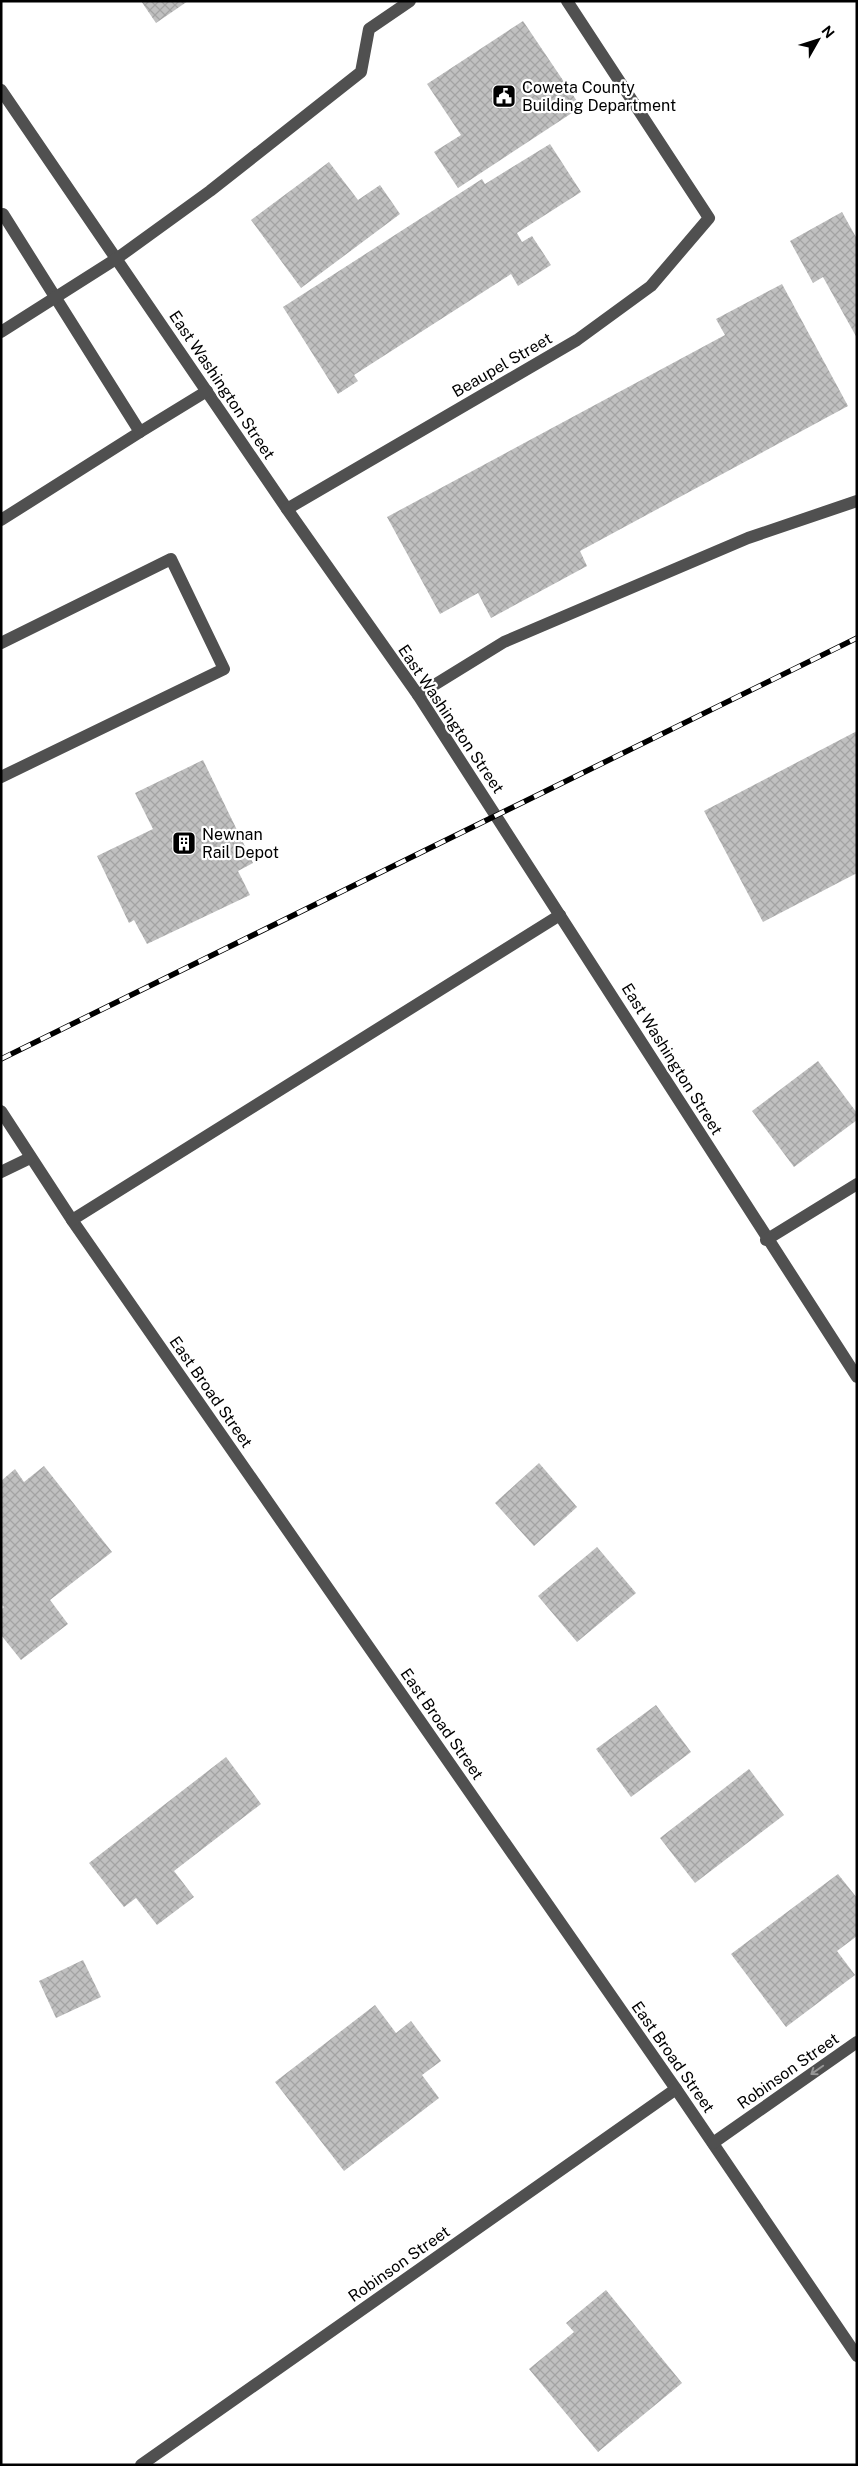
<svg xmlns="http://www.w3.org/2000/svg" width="858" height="2466" viewBox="0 0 858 2466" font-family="'Public Sans',sans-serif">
	<defs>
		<pattern id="building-cross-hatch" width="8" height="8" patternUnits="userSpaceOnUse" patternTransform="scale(1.25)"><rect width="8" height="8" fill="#c0c0c0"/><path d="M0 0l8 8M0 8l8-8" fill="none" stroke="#a3a3a3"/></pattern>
	</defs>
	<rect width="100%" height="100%" fill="#fff"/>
	<g fill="url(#building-cross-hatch)">
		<path d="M141,1H188L156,23Z"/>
		<path d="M523,21L581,107L458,188L434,152L461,135L427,84Z"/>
		<path d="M550,144L581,192L517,233L522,242L532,236L551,265L518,286L511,274L354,375L358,381L338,394L283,307L482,179L485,184Z"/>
		<path d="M329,162L358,200L380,185L400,214L301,288L251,220Z"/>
		<path d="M842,212L857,239V338L823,277L813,283L790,241Z"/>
		<path d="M782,284L848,406L580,551L587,566L491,618L478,593L440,614L387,517L725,335L716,319Z"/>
		<path d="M857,731V873L763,922L704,811Z"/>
		<path d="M203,760L253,863L238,871L250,895L147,944L134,920L129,923L97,856L153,829L135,793Z"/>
		<path d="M818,1061L857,1113V1120L794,1167L752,1111Z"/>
		<path d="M539,1463L577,1507L534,1546L495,1503Z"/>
		<path d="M44,1466L112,1552L50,1600L68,1624L21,1660L1,1635V1610L4,1607L1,1604V1481L15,1469L24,1482Z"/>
		<path d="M597,1547L636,1593L577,1642L538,1596Z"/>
		<path d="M656,1705L691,1752L631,1797L596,1749Z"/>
		<path d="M226,1757L261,1804L174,1871L194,1897L157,1925L136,1898L124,1907L89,1863Z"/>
		<path d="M749,1769L784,1815L695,1883L660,1838Z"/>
		<path d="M838,1874L857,1898V1936L837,1951L855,1975L786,2027L731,1954Z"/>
		<path d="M83,1960L101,1997L56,2018L39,1981Z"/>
		<path d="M375,2005L396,2033L411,2021L441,2061L422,2075L439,2098L344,2171L275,2082Z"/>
		<path d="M606,2290L682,2383L598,2452L529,2369L574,2332L566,2323Z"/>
	</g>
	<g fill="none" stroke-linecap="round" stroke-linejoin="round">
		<g stroke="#505050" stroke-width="12">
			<path d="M1,90L287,509L418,695L857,1377"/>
			<path d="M1,215L3,214L140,432L1,520"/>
			<path d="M1,332L116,259L210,191L361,72L369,29L410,1"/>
			<path d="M140,432L207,391"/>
			<path d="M287,509L577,340L651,286L709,218L567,1"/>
			<path d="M1,643L171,559L224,669L1,777"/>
			<path d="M418,695L504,642L748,538L857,501"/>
			<path d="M1,1111L72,1220L676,2089L857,2356"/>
			<path d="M1,1172L30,1158"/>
			<path d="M72,1220L560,915"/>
			<path d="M766,1240L857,1184"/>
			<path d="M713,2143L857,2042"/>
			<path d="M141,2465L676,2089"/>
		</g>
		<g stroke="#000" stroke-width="5.5">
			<path id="rail" d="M1,1059L857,638"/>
		</g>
		<use href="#rail" stroke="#fff" stroke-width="4" stroke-dasharray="11" stroke-linecap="butt"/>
	</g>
	<defs><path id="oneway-shaft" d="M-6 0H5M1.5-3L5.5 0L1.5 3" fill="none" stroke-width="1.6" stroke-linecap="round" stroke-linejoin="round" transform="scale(1.25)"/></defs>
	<use stroke="#969696" href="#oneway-shaft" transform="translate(817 2070) rotate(145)"/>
	<defs>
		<g id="civic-square" transform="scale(1.25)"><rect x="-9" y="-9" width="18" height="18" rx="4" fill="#000" stroke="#fff"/><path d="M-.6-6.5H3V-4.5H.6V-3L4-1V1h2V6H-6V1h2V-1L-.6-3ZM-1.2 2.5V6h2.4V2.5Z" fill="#fff"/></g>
		<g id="building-square" transform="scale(1.25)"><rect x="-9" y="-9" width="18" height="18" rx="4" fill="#000" stroke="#fff"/><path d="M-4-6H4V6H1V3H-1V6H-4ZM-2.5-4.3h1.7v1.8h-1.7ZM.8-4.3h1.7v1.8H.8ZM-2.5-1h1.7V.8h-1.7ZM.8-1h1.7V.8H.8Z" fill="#fff"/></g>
	</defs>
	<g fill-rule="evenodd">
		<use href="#civic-square" x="504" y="96"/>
		<use href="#building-square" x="184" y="843"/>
	</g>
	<g text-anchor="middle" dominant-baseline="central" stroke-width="4.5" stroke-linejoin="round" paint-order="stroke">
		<g font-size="16" fill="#000" stroke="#fff" text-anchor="start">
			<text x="522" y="87">Coweta County<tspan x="522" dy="18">Building Department</tspan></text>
			<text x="202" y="834">Newnan<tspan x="202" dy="18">Rail Depot</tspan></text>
		</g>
		<g font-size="16" fill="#000" stroke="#fff">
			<text transform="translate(502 365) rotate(-30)">Beaupel Street</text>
			<text transform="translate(222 385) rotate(56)">East Washington Street</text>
			<text transform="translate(451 719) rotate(56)">East Washington Street</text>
			<text transform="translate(672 1059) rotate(58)">East Washington Street</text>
			<text transform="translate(211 1392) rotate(55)">East Broad Street</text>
			<text transform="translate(442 1724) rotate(55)">East Broad Street</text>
			<text transform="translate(673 2057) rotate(55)">East Broad Street</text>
			<text transform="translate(788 2071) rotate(-35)">Robinson Street</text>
			<text transform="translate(399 2264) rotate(-35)">Robinson Street</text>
		</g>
	</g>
	<rect width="858" height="2466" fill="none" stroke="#000000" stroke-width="5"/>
	<g transform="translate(818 40) rotate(51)" stroke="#ffffff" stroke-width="4" paint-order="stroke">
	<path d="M0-4L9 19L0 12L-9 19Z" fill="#000000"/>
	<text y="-8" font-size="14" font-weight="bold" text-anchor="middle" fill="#000000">N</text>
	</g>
</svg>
